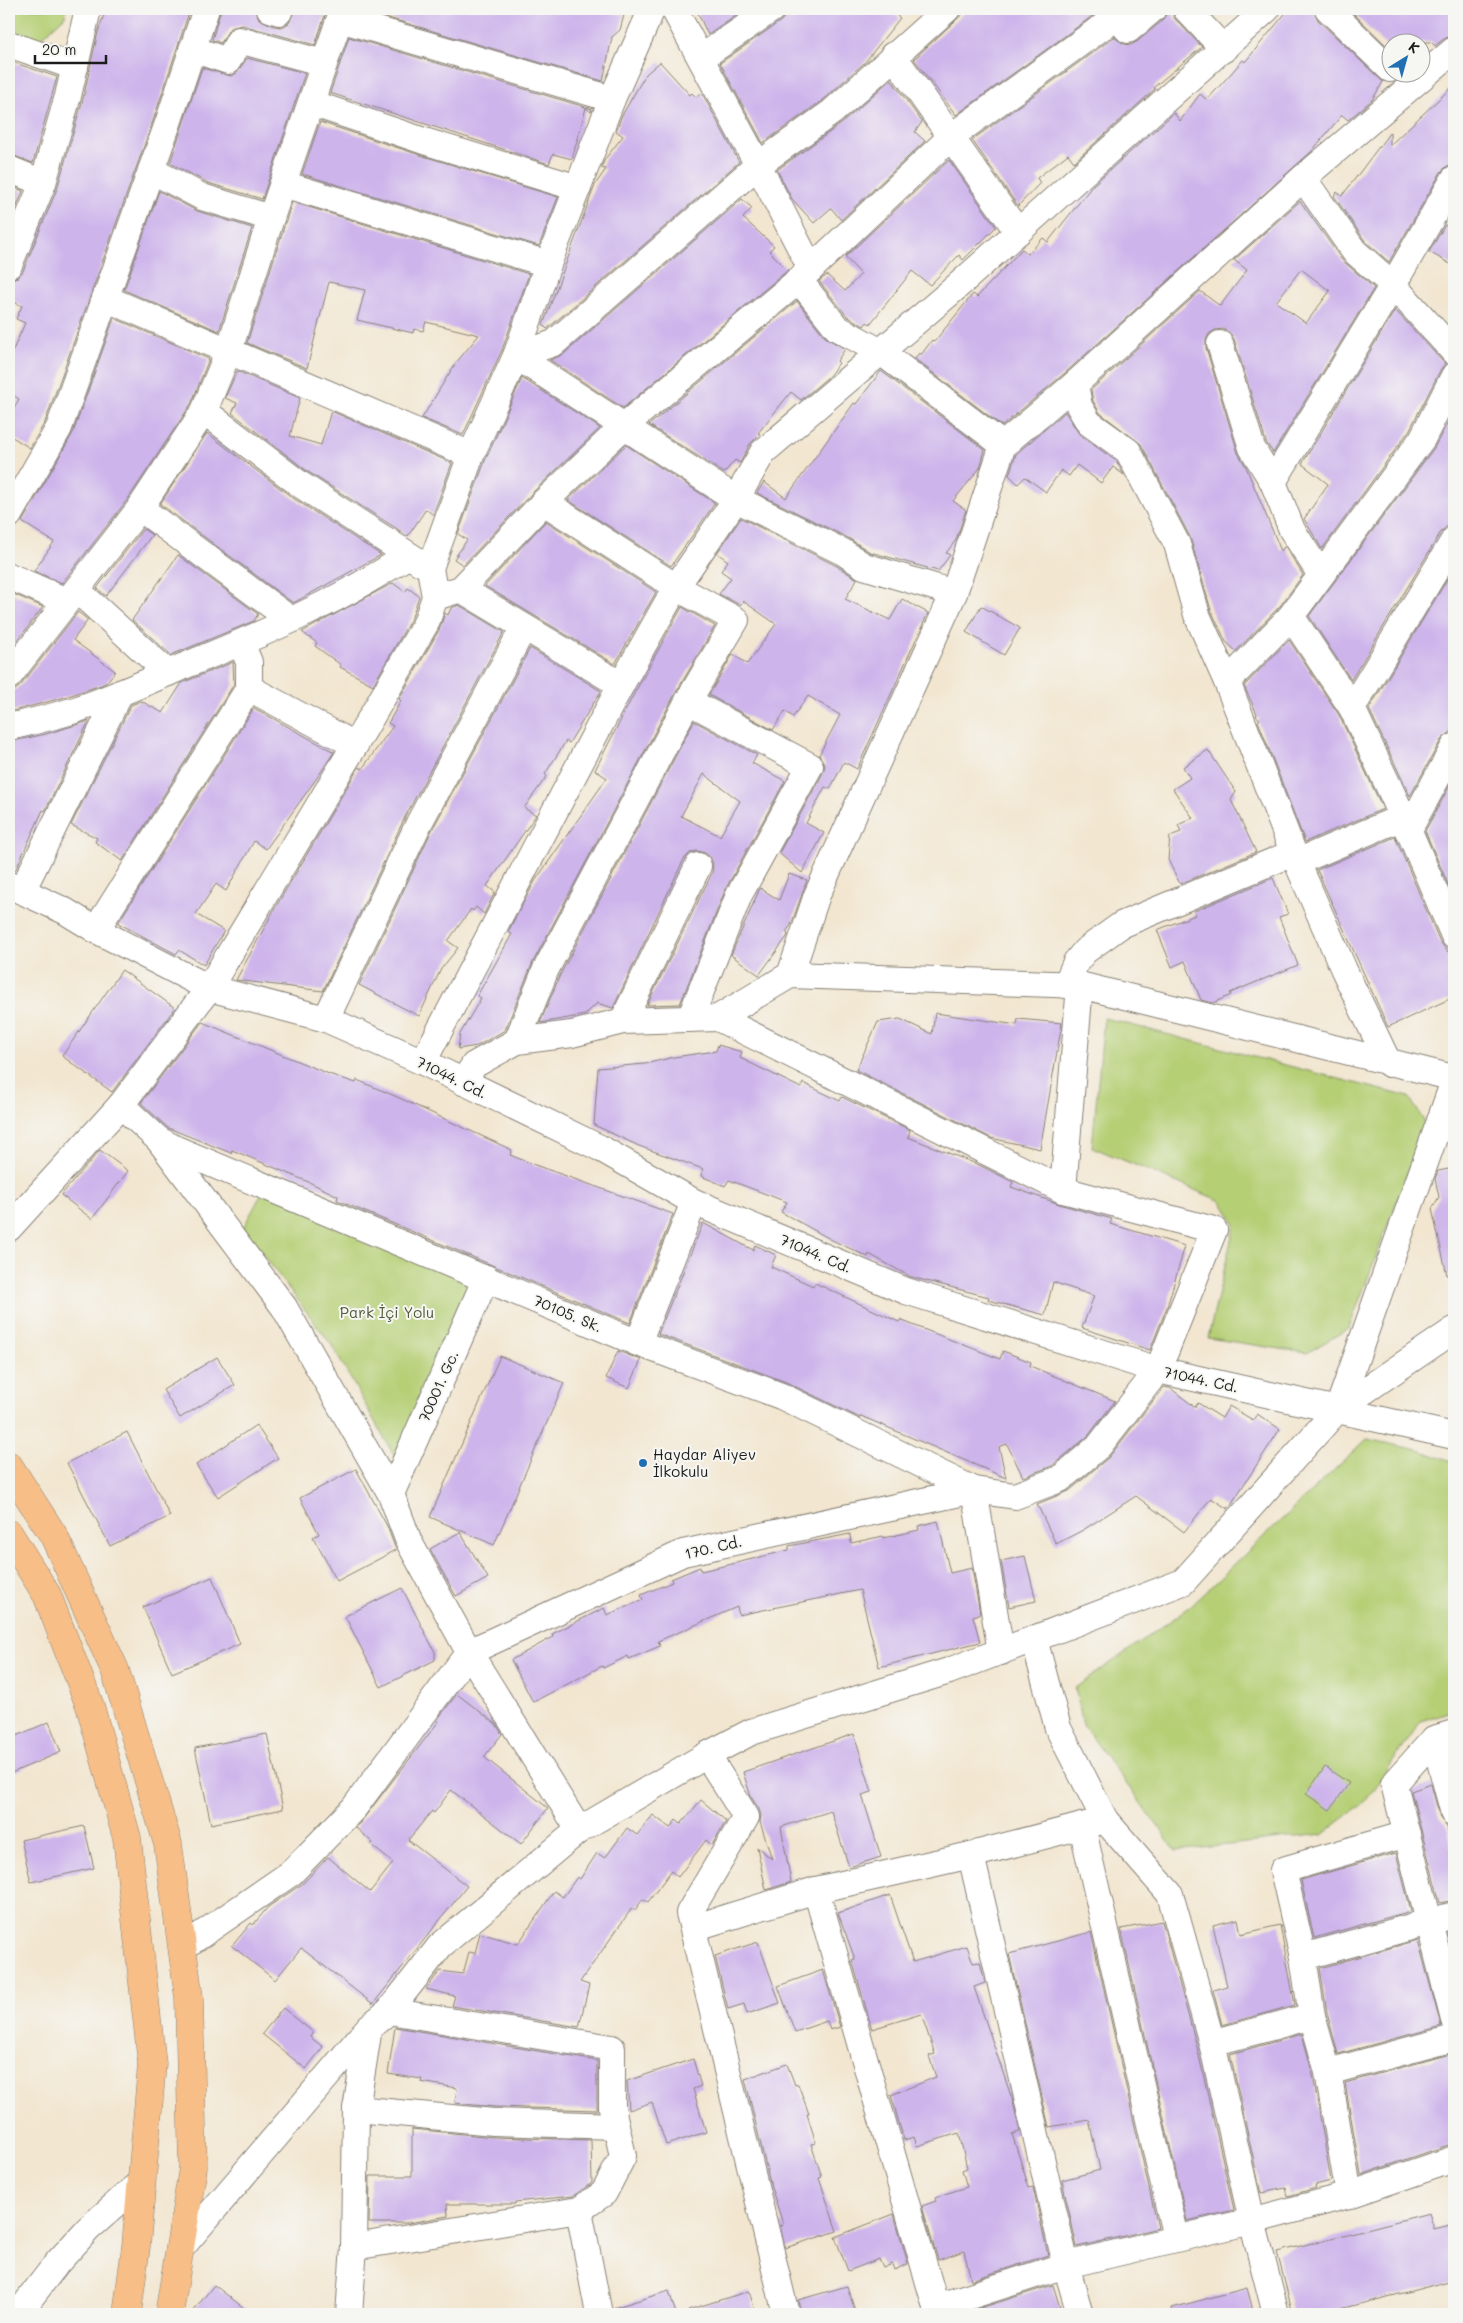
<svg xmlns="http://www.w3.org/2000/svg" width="1463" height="2323" viewBox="0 0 1463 2323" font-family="Mali,sans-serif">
	<rect width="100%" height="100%" fill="#f6f6f2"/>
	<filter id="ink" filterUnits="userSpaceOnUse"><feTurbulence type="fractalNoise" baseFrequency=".02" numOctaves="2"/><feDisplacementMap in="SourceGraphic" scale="10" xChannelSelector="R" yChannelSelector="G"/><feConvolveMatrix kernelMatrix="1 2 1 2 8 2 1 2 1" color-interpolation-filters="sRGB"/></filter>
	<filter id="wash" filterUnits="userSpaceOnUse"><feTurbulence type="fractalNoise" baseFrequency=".0096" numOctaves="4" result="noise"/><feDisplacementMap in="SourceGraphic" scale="20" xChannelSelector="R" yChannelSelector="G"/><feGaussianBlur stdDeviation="1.12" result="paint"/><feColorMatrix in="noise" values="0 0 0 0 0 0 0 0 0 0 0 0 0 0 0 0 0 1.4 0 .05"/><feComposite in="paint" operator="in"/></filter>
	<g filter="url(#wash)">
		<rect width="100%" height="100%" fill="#f2e6d0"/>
		<g fill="#b5cf75" stroke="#687648">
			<path d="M9,9H66L65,16L35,44L9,34Z"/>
			<path d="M1104,1018L1409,1097L1426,1124L1349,1328L1307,1353L1208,1338L1235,1224L1221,1201L1092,1147Z"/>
			<path d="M263,1191L473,1276L396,1459L331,1344L243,1228Z"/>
			<path d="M1367,1439L1422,1451L1454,1463V1710L1421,1721L1365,1802L1323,1834L1176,1851L1083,1725L1075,1688L1187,1609Z"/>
		</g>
		<g id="blocks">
			<g fill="#cdb4eb" fill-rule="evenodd">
				<path d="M106,9H190L154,118L45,422L30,448L9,435V417L19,399L9,393V359L25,323L16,319L22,306L9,300V280L18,277L23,271L57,189L83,99L98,32Z"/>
				<path d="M221,9H255L259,19L274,26L282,27L289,23L295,9H327L315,45L242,25L230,28L221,43L212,40Z"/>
				<path d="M358,9H601L624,15L620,30L612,37L603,81Z"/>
				<path d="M696,9H746L708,35Z"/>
				<path d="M787,9H888L900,18L865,62L823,100L763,143L720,63L781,21L785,16Z"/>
				<path d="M968,9H1102L956,115L914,59Z"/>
				<path d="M1168,9H1171L1175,19L1202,47L1154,87L1155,89L1074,162L1068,154L1037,178L1040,183L1018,206L972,140L1114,37L1124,44L1131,45L1138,41L1163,20Z"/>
				<path d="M1289,9H1313L1318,20L1383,82L1372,100L1348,120L1342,115L1312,151L1065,373L1002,426L915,359L919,353L921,355L932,340L934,342L973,294L977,297L1022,249L1028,254L1043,238L1048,242L1093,185L1174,113L1180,121L1200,94L1207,100L1243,60L1245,62Z"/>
				<path d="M1349,9H1449L1454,14V35L1445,38L1435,46L1431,42H1390V49Z"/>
				<path d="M349,37L592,109L591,112L586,108L572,159L553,154L549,164L330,93Z"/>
				<path d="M247,58L305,73L262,199L208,183L170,163L202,68L231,76L237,73Z"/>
				<path d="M9,61L57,77L33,163L9,154Z"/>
				<path d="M660,62L690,95L692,93L696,97L702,93L739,162L547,329L543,325L595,185L606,169L601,168L605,159L623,136L616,131L622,115L646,74Z"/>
				<path d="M891,79L922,122L915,132L925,141L841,220L831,208L814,223L792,199L777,170L841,124Z"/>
				<path d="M1454,85V164L1447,166L1441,172L1389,262L1365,241L1334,196L1337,192L1342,196L1390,132V145Z"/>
				<path d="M320,122L420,155L558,197L539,246L302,174Z"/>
				<path d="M949,160L996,227L963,260L959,255L930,285L912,271L870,324L867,322L864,326L847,316L819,281L827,275L845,291L861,274L845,257Z"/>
				<path d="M9,185L23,191L9,226Z"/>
				<path d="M159,191L197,211L252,228L219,331L124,290Z"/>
				<path d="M742,199L752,208L743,218L774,246L769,251L788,270L623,408L550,360L564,354Z"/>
				<path d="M1300,201L1342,260L1374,288L1273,453L1266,442L1234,339L1230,333L1223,329L1215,330L1209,334L1206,340V348L1238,453L1246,467L1281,551L1285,546L1303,575L1280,606L1236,651L1226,642L1211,610L1190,537L1141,444L1100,413L1093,401L1091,390L1200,291L1220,306L1247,270L1234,260ZM1301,269L1330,291L1306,323L1276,302Z"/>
				<path d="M292,202L529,274L502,350L463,435L422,418L455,364L479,335L426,322L423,331L414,329L413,333L357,320L365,290L329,282L307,368L247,343Z"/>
				<path d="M1445,225L1454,230V266L1429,252Z"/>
				<path d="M797,301L825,337L845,349L837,361L839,363L829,376L801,400L791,392L758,433L760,434L750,444L740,463L735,460L724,473L649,425Z"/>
				<path d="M1395,310L1445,364L1441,369L1409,431L1322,549L1304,519L1328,484L1302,464Z"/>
				<path d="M114,318L209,359L191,404L128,499L62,583L34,571L54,542L22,522L73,433Z"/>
				<path d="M237,371L300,398L290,436L321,445L331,411L452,463L433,515L426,509L408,536L310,473L232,413L237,403L225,398Z"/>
				<path d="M881,371L985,450L980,468L953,501L966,510L956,540L946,553L950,555L938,571L870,552L850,539L757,493L764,482L786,498L854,403L856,404Z"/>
				<path d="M522,378L600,428L533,492L463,565L454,559L467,540L458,534L485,461Z"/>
				<path d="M1065,412L1080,435L1116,461L1124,475L1113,467L1101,483L1077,465L1069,476L1061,470L1046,492L1025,477L1018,484L1009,475L1016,454Z"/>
				<path d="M1450,418L1454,421V525L1446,527L1441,532L1351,680L1309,616L1434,448Z"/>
				<path d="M207,433L293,498L381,555L293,603L160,504Z"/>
				<path d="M626,445L715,503L671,566L568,500Z"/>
				<path d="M741,518L835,565L857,579L845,599L890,620L902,599L928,613L857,769L844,762L830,789L825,787L806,823L824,833L802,873L779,853L823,773L825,765L819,755L840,715L808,696L793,717L785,711L773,730L709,695L733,654L747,664L776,624L743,601L740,605L719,594L731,578L721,571L728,561L717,553Z"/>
				<path d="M546,521L656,592L615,664L485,586Z"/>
				<path d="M143,529L152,535L106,596L97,588Z"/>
				<path d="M178,555L258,614L254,621L171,655L132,620Z"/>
				<path d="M1454,568V729L1441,740L1410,796L1369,709Z"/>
				<path d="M393,583L405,592L408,588L419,596L412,617L373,685L340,667L341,665L315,646L317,643L302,632Z"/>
				<path d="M9,592L43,607L9,652Z"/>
				<path d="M459,605L504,632L405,817L323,991L236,980L275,908L359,767L362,769L393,726L388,723L401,701L399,699L439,630L445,613L448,615L451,608Z"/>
				<path d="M981,606L1020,628L1004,655L966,632Z"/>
				<path d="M682,607L715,626L675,694L533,962L505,1030L477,1046L458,1049L460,1034L481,998L477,996L512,934L508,932L535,881L607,778L595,770L635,692Z"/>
				<path d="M78,612L88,620L73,640L115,671L107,682L101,685L62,698L9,712V691L15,690L21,685Z"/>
				<path d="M1289,640L1339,715L1383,809L1305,842L1258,721L1260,719L1256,716L1257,714L1244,686Z"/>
				<path d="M530,648L601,691L569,743L566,741L545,774L547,776L524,808L536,815L487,886L495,892L484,914L476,907L473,911L471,909L448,941L458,948L441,969L419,1016L359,985L432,830Z"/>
				<path d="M233,662L234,684L122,861L95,842L97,838L71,825L131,705L141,701L163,713L182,683Z"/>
				<path d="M254,708L334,752L319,775L266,849L254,841L226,891L216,884L196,914L224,931L204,965L179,950L176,954L118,923Z"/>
				<path d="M89,721L45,811L43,810L15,871L9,870V742L46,734Z"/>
				<path d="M694,721L757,755L752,763L785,781L726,888L680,1004L647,1005L712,873L713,865L711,858L705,853L697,851L690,853L684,859L613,1008L597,1003L585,1015L540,1023L560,975ZM704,774L740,801L720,836L681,816Z"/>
				<path d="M1208,750L1236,792L1231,800L1256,852L1180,884L1168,860L1170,836L1181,832L1178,825L1193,818L1173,789L1190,778L1183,767Z"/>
				<path d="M1454,778V898L1425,831Z"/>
				<path d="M1395,837L1440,942L1448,952L1454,951V997L1388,1027L1317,870Z"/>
				<path d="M789,874L807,880L791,925L786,932L788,934L787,937L759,975L731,955L760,888L779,900Z"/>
				<path d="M1273,878L1288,914L1279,917L1298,965L1230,993L1231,995L1213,1003L1201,1000L1185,961L1172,967L1157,930L1195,915L1194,911Z"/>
				<path d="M122,970L175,1008L112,1092L62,1056Z"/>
				<path d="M935,1013L1017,1025L1018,1019L1062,1023L1040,1149L991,1138L856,1070L878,1022L900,1019L932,1034Z"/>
				<path d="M202,1022L329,1074L356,1083L357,1080L395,1096L512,1150L510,1155L535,1165L673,1214L630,1323L337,1200L338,1196L311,1183L232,1150L231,1153L168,1128L141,1103Z"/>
				<path d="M718,1045L742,1052L740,1058L801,1088L803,1083L840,1101L842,1097L910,1130L908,1137L979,1165L1013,1182L1011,1187L1059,1204L1112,1219L1110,1224L1185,1246L1167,1307L1150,1350L1082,1328L1094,1296L1053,1282L1045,1315L988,1300L989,1297L911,1277L869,1254L868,1257L832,1240L781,1212L787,1202L729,1180L725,1186L701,1176L703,1169L639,1146L594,1125L598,1068L645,1064L674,1057L716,1051Z"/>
				<path d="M100,1150L128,1171L92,1219L61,1195Z"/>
				<path d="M1454,1168V1274L1447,1275L1432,1209L1439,1197L1435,1179L1438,1171Z"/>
				<path d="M703,1223L753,1250L755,1245L776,1255L771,1267L813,1286L815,1283L899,1322L900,1320L1000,1359L1003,1351L1031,1362L1030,1366L1115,1401L1088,1436L1052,1466L1023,1477L1007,1444L999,1447L1006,1478L861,1416L860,1418L786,1382L658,1334Z"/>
				<path d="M618,1351L641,1360L629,1388L606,1378Z"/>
				<path d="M500,1356L564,1383L494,1545L430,1517Z"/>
				<path d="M217,1357L235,1385L180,1418L163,1390Z"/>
				<path d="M1164,1387L1170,1388L1195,1407L1198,1403L1222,1418L1229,1406L1253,1420L1257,1414L1280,1429L1228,1509L1211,1498L1184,1532L1136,1496L1083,1530L1056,1544L1037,1504L1069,1491L1109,1457Z"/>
				<path d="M256,1425L278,1458L218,1497L196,1465Z"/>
				<path d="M127,1432L170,1516L110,1546L67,1463Z"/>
				<path d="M356,1469L387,1526L396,1550L337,1581L313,1537L319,1534L300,1498Z"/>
				<path d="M938,1521L950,1573L972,1568L980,1614L973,1616L980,1642L879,1667L860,1590L739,1615L737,1607L658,1641L660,1646L629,1659L628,1656L603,1668L602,1666L533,1702L511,1660L553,1637L552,1634L604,1608L607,1615L643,1600L641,1595L672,1582L671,1579L700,1567L701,1571L728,1565L789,1550V1546L850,1534L851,1543L883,1536V1538L919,1530L918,1526Z"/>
				<path d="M460,1532L488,1578L456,1596L430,1549Z"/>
				<path d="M1025,1556L1036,1601L1009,1607L1001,1561Z"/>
				<path d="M212,1577L240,1644L172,1673L143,1607Z"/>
				<path d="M402,1588L435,1652V1660L381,1687L345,1616Z"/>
				<path d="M457,1694L496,1724L502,1734L484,1757L548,1808L521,1844L451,1790L434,1813L432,1811L408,1840L467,1886L373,2004L301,1948L275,1980L232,1946L251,1923L253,1925L268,1907L302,1884L328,1857L370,1892L393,1863L371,1845L373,1843L356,1828L439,1721L437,1720Z"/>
				<path d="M49,1722L61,1752L9,1774V1739Z"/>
				<path d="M267,1734L283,1809L211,1824L195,1748Z"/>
				<path d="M854,1734L872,1792L862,1795L881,1857L849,1867L831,1811L781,1827L791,1882L766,1890L757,1847L772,1859L760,1822L761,1816L759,1809L751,1797L743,1772Z"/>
				<path d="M1325,1767L1349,1783L1330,1810L1306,1794Z"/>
				<path d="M1431,1784L1440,1818L1447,1827L1454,1857V1900L1440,1903L1411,1791Z"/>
				<path d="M701,1800L726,1821L712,1845L706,1840L678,1877L671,1871L648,1902L643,1899L635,1910L632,1908L580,1982L589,1985L579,2027L452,2006L455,1996L426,1989L440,1971L463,1974L469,1952L475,1953L480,1933L518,1944L554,1891L563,1897L577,1877L580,1879L597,1853L605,1858L627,1828L637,1835L653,1815L670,1828L676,1820L681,1824Z"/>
				<path d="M84,1826L94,1868L31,1882L21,1840Z"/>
				<path d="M1396,1853L1411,1911L1314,1938L1301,1880Z"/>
				<path d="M890,1895L913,1962L967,1946L973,1963L980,1962L985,1983L974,1987L1013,2102L1020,2132L1012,2134L1029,2188L1033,2187L1048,2255L971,2280L964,2251L938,2260L922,2206L936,2201L935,2197L967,2187L962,2170L967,2168L959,2133L917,2146L914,2137L904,2140L891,2095L936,2077L929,2056L935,2054L921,2014L872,2029L852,1960L855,1959L838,1913Z"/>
				<path d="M1238,1919L1241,1934L1280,1925L1295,2005L1222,2025L1213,1990L1227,1986L1213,1925Z"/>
				<path d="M1162,1921L1197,2047L1234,2210L1187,2221L1121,1929Z"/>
				<path d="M1454,1930V1960L1447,1932Z"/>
				<path d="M1091,1932L1158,2228L1077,2247L1062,2180L1100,2170L1089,2120L1049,2127L1009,1954Z"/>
				<path d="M1418,1940L1441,2026L1338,2054L1327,2013L1320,1968Z"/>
				<path d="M758,1942L780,2003L747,2014L744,2004L728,2009L715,1956Z"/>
				<path d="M823,1970L840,2027L830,2030L827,2021L795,2032L778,1986Z"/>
				<path d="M283,2008L313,2032L310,2037L323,2047L306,2069L262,2034Z"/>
				<path d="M395,2027L597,2061V2110L495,2107L455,2103L457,2088L421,2082L422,2079L388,2074Z"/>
				<path d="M1302,2034L1313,2075L1331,2181L1315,2185L1316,2188L1288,2196L1286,2188L1261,2193L1230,2054Z"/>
				<path d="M1454,2053V2143L1361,2175L1345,2083Z"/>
				<path d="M693,2059L701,2086L693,2089L706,2132L666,2145L652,2102L629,2110L627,2081Z"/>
				<path d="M787,2064L795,2085L798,2084L809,2114H807L816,2143L811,2144L822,2177L819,2178L837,2231L785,2248L780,2225L783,2224L771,2187L745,2079Z"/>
				<path d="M412,2129L493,2137L591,2140L592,2183L573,2196L515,2202V2204H447L448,2216L408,2223H369L370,2176H412Z"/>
				<path d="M1429,2213L1434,2229L1454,2224V2280L1321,2314H1293L1277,2252Z"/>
				<path d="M894,2214L908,2264L894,2270L892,2264L883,2268L879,2259L848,2271L835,2237Z"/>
				<path d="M214,2285L252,2314H191Z"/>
				<path d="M1053,2285L1062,2314H978L977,2309Z"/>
				<path d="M847,2286L856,2314H801L798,2300Z"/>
				<path d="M1247,2288L1254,2314H1173L1172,2308Z"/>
				<path d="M669,2291L676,2314H614L613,2308Z"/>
				<path d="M749,2291L756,2314H689L688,2310Z"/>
			</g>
		</g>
	</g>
	<g filter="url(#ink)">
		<use href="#blocks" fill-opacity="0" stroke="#878176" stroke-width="1"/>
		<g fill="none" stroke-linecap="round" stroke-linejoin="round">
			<g stroke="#878176" stroke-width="28">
				<g id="minor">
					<path d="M270,9L279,12L280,9"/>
					<path d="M674,9L758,165L811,269"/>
					<path d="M1186,9L1224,49"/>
					<path d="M1328,9L1390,69"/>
					<path d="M340,19L612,99"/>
					<path d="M9,44L75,67"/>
					<path d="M192,49L228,61L239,40L324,63"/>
					<path d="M893,55L1018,232"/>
					<path d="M701,58L772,9"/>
					<path d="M311,103L424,141L578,188"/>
					<path d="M9,169L43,183"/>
					<path d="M151,170L202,197L271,218"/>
					<path d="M1303,178L1354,251L1393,285L1454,352"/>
					<path d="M283,184L548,264"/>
					<path d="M9,265L43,183L68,96L88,9"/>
					<path d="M799,280L837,328L881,352L1003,445"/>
					<path d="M105,298L471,455"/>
					<path d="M1220,344L1252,448L1273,482L1292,530L1321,575"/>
					<path d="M516,356L554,343L758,165L832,112L947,9"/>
					<path d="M516,356L736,499L843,552L864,566L954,593"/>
					<path d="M1075,384L1079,406L1089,423L1128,451L1177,544L1197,615L1227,682L1297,862L1344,970L1389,1064"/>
					<path d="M204,411L301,485L421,563"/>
					<path d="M1273,482L1393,285L1454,179"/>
					<path d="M140,508L291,620"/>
					<path d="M9,515L59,428L168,123L206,9"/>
					<path d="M9,576L66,601"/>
					<path d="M461,589L621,685"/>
					<path d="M77,590L168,673"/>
					<path d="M435,597L461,589L544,502L624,426L799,280L952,136L1116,17L1128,30L1153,9"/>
					<path d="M1291,616L1352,708L1403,817L1454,936"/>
					<path d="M241,643L249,662V688L355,745"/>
					<path d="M9,676L140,508L204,411L229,350L271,218L343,9"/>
					<path d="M1227,682L1291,616L1422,439L1454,376"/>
					<path d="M688,701L810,766L739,895L690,1019"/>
					<path d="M1352,708L1454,540"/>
					<path d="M9,727C31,722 53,717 75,710C118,696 159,676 201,659C272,630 343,599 407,556"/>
					<path d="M1408,831L1454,747"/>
					<path d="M1297,862L1403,817"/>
					<path d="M9,885L65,911L96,930L209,988L326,1019L423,1062L600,1148L694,1202L906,1291L1158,1370L1454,1436"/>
					<path d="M22,891L120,693"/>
					<path d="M96,930L249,688"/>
					<path d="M790,975L817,895L954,593L1003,445L1075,384L1303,178L1454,50"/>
					<path d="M1066,985L1076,962L1085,951L1121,925L1293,853"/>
					<path d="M326,1019L419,823L524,627"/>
					<path d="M623,1021L698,866"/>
					<path d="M517,1041L546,969L688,701L736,620L676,587L544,502"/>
					<path d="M423,1062L621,685L676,587L736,499L763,452L953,290L1267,9"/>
					<path d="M463,1082L474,1065L517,1041L572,1034L623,1021L718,1018L790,975L1080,985L1454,1078"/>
					<path d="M121,1105L159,1140L284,1307L391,1494L409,1542L469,1652L579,1830"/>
					<path d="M159,1140L176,1149L638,1343L781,1396L974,1490L1015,1496L1060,1479L1099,1446L1158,1370L1214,1230L1063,1190L718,1018"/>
					<path d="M1063,1190L1080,985"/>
					<path d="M9,1228L121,1105L209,988L355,745L426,623L435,597L430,568L471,455L516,356L548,264L612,99L652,9"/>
					<path d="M638,1343L694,1202"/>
					<path d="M1338,1409L1454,1081"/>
					<path d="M974,1490L1001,1652"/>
					<path d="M391,1494L486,1278"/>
					<path d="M1034,1639L1058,1728L1105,1820L1170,1894L1212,2043L1252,2221L1276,2314"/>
					<path d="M1454,1733L1434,1739L1394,1784L1454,2020"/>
					<path d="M1434,1739L1454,1814"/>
					<path d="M707,1755L746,1817L689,1913L786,2314"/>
					<path d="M1082,1826L1176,2238"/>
					<path d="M693,1928L816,1890"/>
					<path d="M182,1948L291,1873L354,1808L469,1652L683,1553L974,1490"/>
					<path d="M1303,1957L1454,1915"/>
					<path d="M1212,2043L1312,2016"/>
					<path d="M1328,2072L1454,2038"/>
					<path d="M356,2109L494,2122L616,2126"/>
					<path d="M1349,2195L1328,2072L1312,2016L1303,1957L1283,1870L1407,1834"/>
					<path d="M579,2210L599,2314"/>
					<path d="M354,2247L579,2210L604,2193L623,2156L612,2108V2048L389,2011"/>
					<path d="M181,2248L369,2027L389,2011L440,1946L579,1830L707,1755L751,1732L949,1671L1183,1582L1338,1409L1454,1330"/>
					<path d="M936,2307L1066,2265L971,1855"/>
					<path d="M18,2314L57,2263L88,2229L142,2181"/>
					<path d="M349,2314L354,2247L356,2109L369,2028"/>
					<path d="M938,2314L816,1890L971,1855L1105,1820"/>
					<path d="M1080,2314L1066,2265L1252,2221L1349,2195L1454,2159"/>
				</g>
			</g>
			<g stroke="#878176" stroke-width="29">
				<g id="major">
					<path d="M9,1466L54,1536L115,1670L168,1844L189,1998L193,2168L169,2314"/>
					<path d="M9,1534L47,1595L90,1706L127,1838L152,2064L136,2246L127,2314"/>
				</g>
			</g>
			<use href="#minor" stroke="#fff" stroke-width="26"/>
			<use href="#major" stroke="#f7be88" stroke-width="28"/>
		</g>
	</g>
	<circle fill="#1f6fb2" stroke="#f6f6f2" stroke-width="2" cx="643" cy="1463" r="5"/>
	<g text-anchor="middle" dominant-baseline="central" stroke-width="4" stroke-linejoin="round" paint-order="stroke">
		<g font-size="15" fill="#1c1c1c" stroke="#f6f6f2">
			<text transform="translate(452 1077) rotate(26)">71044. Cd.</text>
			<text transform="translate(816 1253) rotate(23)">71044. Cd.</text>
			<text transform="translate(568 1313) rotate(23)">70105. Sk.</text>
			<text transform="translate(1201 1379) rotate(12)">71044. Cd.</text>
			<text transform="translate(438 1386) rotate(-66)">70001. Gc.</text>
			<text transform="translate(713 1547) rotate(-13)">170. Cd.</text>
		</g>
		<g font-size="15" fill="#525b3b" stroke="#f6f6f2">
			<text x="387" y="1312">Park İçi Yolu</text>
		</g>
		<g font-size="15" fill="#1c1c1c" stroke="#f6f6f2" text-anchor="start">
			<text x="653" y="1454">Haydar Aliyev<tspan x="653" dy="17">İlkokulu</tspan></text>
		</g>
	</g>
	<rect width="1463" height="2323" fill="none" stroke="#f6f6f2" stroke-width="30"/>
	<g transform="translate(1406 58) rotate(37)"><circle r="24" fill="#f6f6f2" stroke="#9f9f9c"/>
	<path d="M0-4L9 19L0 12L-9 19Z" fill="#1f6fb2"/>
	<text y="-8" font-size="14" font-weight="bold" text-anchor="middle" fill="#1c1c1c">K</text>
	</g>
	<path d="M35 55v8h71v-8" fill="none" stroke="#1c1c1c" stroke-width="2.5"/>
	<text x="42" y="55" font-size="15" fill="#1c1c1c" stroke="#f6f6f2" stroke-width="4" paint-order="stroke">20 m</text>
</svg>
